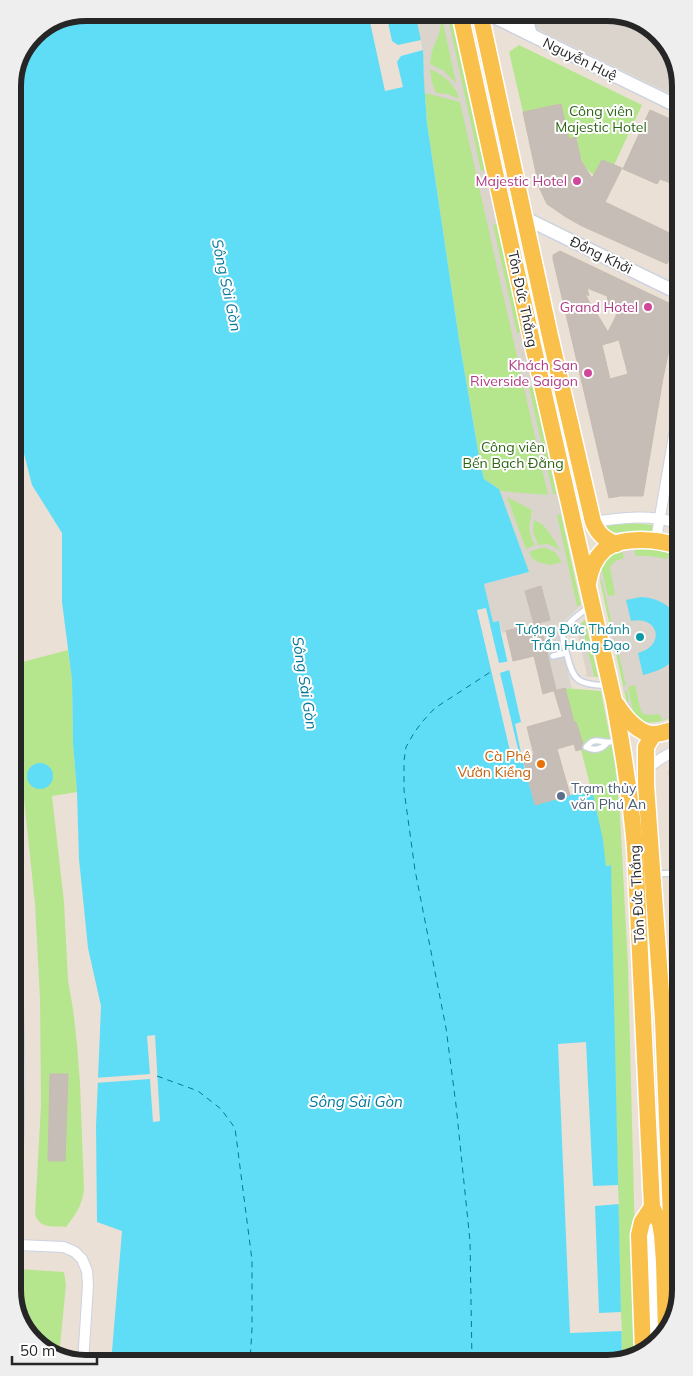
<svg xmlns="http://www.w3.org/2000/svg" width="693" height="1376" viewBox="0 0 693 1376" font-family="Mulish,sans-serif">
	<rect width="100%" height="100%" fill="#ebe0d6"/>
	<g fill="#b5e68d">
		<path d="M415,13H450L581,605L557,627L542,570L529,573L499,489L484,479L480,462L459,339L427,123L424,82L423,50Z"/>
		<path d="M519,45L642,105L614,165L602,160L594,175C579,165 580,154 577,137L569,139L560,104L523,112L509,52Z"/>
		<path d="M633,523L653,525L652,532L635,531L610,533L604,525Z"/>
		<path d="M640,548L653,549L677,555L678,715C666,720 647,728 636,717C632,714 629,708 627,704L600,581C600,552 616,552 640,548Z"/>
		<path d="M585,620L598,677H594L581,623Z"/>
		<path d="M68,650L72,680L73,744L77,792L52,796L64,902L68,980L73,1009L77,1044L80,1084L84,1188C83,1204 76,1214 66,1227C54,1226 39,1229 35,1214L41,1105L40,999L35,904L24,799L16,744L15,664Z"/>
		<path d="M565,688L601,691L615,764L620,816L628,965L638,1355L635,1358H622L610,865L606,866L597,812Z"/>
		<path d="M18,1269L64,1272L66,1285L59,1356L45,1351L18,1318Z"/>
	</g>
	<g fill="#dad4cd" fill-rule="evenodd">
		<path d="M415,13H447L481,171L485,170L497,224L493,225L517,333L521,332L522,337L533,387L529,388L553,494H557L562,514L557,515L577,606L581,605L557,627L572,689L565,688L556,690L540,623L550,620L541,587L526,591L534,624L502,633L499,621L493,622L484,584L529,572L500,491L548,495L460,102L425,93L423,50ZM442,18L456,83L444,71L430,64L432,51L439,34ZM430,69L438,73L449,81L457,92L459,99L448,94L436,93L432,82ZM507,497L532,510L529,529L532,540L535,545L526,549ZM534,520L543,525L547,530L555,541L560,551L553,546L547,544L538,545L533,531ZM540,548H546L555,552L562,562L550,565L538,562L532,558L529,552Z"/>
		<path d="M533,13H612L657,35L675,58V96L533,27Z"/>
		<path d="M634,549L636,556H650L667,559L670,552L677,555V575L671,572L670,574L673,576L671,579L675,581L673,584L676,585L677,583V597L675,601L677,604V617L674,612L641,597L626,601L637,620L647,621L652,624L656,633V639L651,648L647,650L638,653L674,659L678,653V674L676,673L677,671L675,669L669,673L676,682L678,680V707L671,710L674,717L662,720L660,714L650,715L643,714L640,708L635,685L628,687L634,716L627,704L626,702L629,701L627,691L624,692L623,686L626,685L619,655H616L610,630L613,629L602,581H600L601,566L608,596L615,595L610,567L615,561L624,558L622,551Z"/>
		<path d="M581,623L594,677L583,676L587,675L577,630L572,631Z"/>
	</g>
	<g fill="#60ddf6">
		<path d="M86,13H415L423,50L424,82L427,123L459,339L480,462L484,479L499,489L529,572L484,584L493,622L499,621L501,633L521,722L515,724L522,758L535,805L592,789L603,840L606,866L611,865L622,1358L111,1363L122,1231L97,1222L96,1127L101,1006L88,948L79,859L77,792L73,744L72,680L62,602V533L32,485L14,414L13,82L34,34Z"/>
		<path d="M641,597C657,598 669,604 677,617C678,625 680,648 677,654C671,667 655,672 643,675L638,653C666,646 659,615 631,621L626,600Z"/>
		<circle cx="40" cy="776" r="13"/>
	</g>
	<g fill="#ebe0d6">
		<path d="M368,13H386L392,41L398,45L421,40L423,50L401,56L397,62L403,87L385,91Z"/>
		<path d="M486,608L499,663L510,661L512,669L500,673L518,749L510,751L477,610Z"/>
		<path d="M155,1035L160,1121L153,1122L150,1079L95,1083V1078L150,1074L147,1036Z"/>
		<path d="M586,1042L593,1186L618,1185L619,1204L595,1206L599,1313L621,1312L622,1331L570,1333L558,1044Z"/>
	</g>
	<g fill="none" stroke-linecap="round" stroke-linejoin="round">
		<g stroke="#04789d" stroke-width="1" stroke-dasharray="6 5" stroke-linecap="butt">
			<path d="M157,1076L198,1091L221,1109L235,1128L252,1260V1328L250,1362"/>
			<path d="M472,1360L470,1241L456,1105L446,1028L415,870L404,790V761L406,747L414,733L422,722L435,708L492,671"/>
		</g>
	</g>
	<g fill="#c6bdb6" stroke="#c6bcb0" fill-rule="evenodd">
		<path d="M561,104L569,139L576,137L581,161L592,178L602,160L622,168L605,202L676,236V246L667,264L582,226L566,217L547,204L539,187L523,112Z"/>
		<path d="M650,110L675,121L676,185L660,179L657,184L623,169Z"/>
		<path d="M560,251L671,304L676,317L663,378L643,496H620L609,498L553,259V255ZM587,288L607,296L609,306L619,310L608,332L597,314L593,315L591,305L585,294L589,296ZM619,340L628,374L610,379L602,345Z"/>
		<path d="M541,586L550,620L534,624L525,591Z"/>
		<path d="M540,623L556,690L543,694L534,656L513,661L506,631Z"/>
		<path d="M565,688L574,722H576L583,744L582,749L576,751L574,744L557,749L570,795L535,805L523,758L534,755L527,727L562,717L554,691Z"/>
		<path d="M678,767V798H671L669,771Z"/>
		<path d="M50,1074H68L65,1161H48Z"/>
	</g>
	<g fill="none" stroke-linecap="round" stroke-linejoin="round">
		<g stroke="#cbd2e1" stroke-width="8">
			<g id="service">
				<path d="M589,607C580,614 565,623 563,635C562,640 565,649 567,655C574,684 579,683 608,686"/>
				<path d="M553,656L566,653"/>
				<path d="M607,743C601,750 594,751 586,747C594,738 596,741 606,742C610,743 615,741 619,740"/>
				<path d="M655,874L677,873"/>
			</g>
		</g>
		<g stroke="#cbd2e1" stroke-width="12">
			<g id="minor">
				<path d="M593,522C622,518 649,514 677,523"/>
				<path d="M656,540L677,418"/>
				<path d="M646,771C655,761 665,755 678,750"/>
				<path d="M17,977C20,1044 20,1112 17,1179"/>
				<path d="M18,1245L64,1247L75,1252L82,1259L87,1271L88,1285L83,1363"/>
			</g>
		</g>
		<g stroke="#cbd2e1" stroke-width="15">
			<g id="tertiary">
				<path d="M486,13L675,105"/>
				<path d="M528,13V24L531,35"/>
				<path d="M525,218L676,292"/>
			</g>
		</g>
		<g stroke="#cbd2e1" stroke-width="16">
			<path id="secondary" d="M652,1208L655,1342"/>
		</g>
		<g stroke="#fff" stroke-width="19">
			<g id="primary">
				<path d="M460,13L532,341L614,701C623,750 631,798 635,848L652,1207L660,1223L662,1235L664,1262L666,1332"/>
				<path d="M480,13L550,336L593,522C598,534 604,539 616,544"/>
				<path d="M588,583C590,570 595,558 605,549C623,536 658,539 677,546"/>
				<path d="M617,705C624,716 639,735 654,734C662,734 671,730 678,728"/>
				<path d="M653,735L646,747V785L663,1020L672,1242"/>
				<path d="M643,1352L639,1235L642,1222L652,1207"/>
			</g>
		</g>
		<use href="#service" stroke="#fff" stroke-width="5"/>
		<use href="#minor" stroke="#fff" stroke-width="10"/>
		<use href="#tertiary" stroke="#fff" stroke-width="12"/>
		<use href="#secondary" stroke="#fff" stroke-width="14"/>
		<use href="#primary" stroke="#fac04c" stroke-width="16"/>
	</g>
	<g fill="#d1479c" stroke="#fff" stroke-width="2">
		<circle cx="577" cy="181" r="5"/>
		<circle cx="648" cy="307" r="5"/>
		<circle cx="588" cy="373" r="5"/>
	</g>
	<circle fill="#0f9aa8" stroke="#fff" stroke-width="2" cx="640" cy="637" r="5"/>
	<circle fill="#e8710a" stroke="#fff" stroke-width="2" cx="541" cy="764" r="5"/>
	<circle fill="#5c6f8a" stroke="#fff" stroke-width="2" cx="561" cy="796" r="5"/>
	<g text-anchor="middle" dominant-baseline="central" stroke-width="4" stroke-linejoin="round" paint-order="stroke">
		<g font-size="14" fill="#262626" stroke="#fff">
			<text transform="translate(580 59) rotate(26)">Nguyễn Huệ</text>
			<text transform="translate(601 255) rotate(26)">Ðồng Khởi</text>
			<text transform="translate(523 299) rotate(78)">Tôn Ðức Thắng</text>
			<text transform="translate(637 894) rotate(-93)">Tôn Đức Thắng</text>
		</g>
		<g font-size="14" fill="#2d6614" stroke="#fff">
			<text x="601" y="111">Công viên<tspan x="601" dy="16">Majestic Hotel</tspan></text>
			<text x="513" y="447">Công viên<tspan x="513" dy="16">Bến Bạch Đằng</tspan></text>
		</g>
		<g font-size="14" fill="#b23c85" stroke="#fff" text-anchor="end">
			<text x="567" y="181">Majestic Hotel</text>
			<text x="638" y="307">Grand Hotel</text>
			<text x="578" y="365">Khách Sạn<tspan x="578" dy="16">Riverside Saigon</tspan></text>
		</g>
		<g font-size="14" fill="#0d838f" stroke="#fff" text-anchor="end">
			<text x="630" y="629">Tượng Đức Thánh<tspan x="630" dy="16">Trần Hưng Đạo</tspan></text>
		</g>
		<g font-size="14" fill="#c56008" stroke="#fff" text-anchor="end">
			<text x="531" y="756">Cà Phê<tspan x="531" dy="16">Vườn Kiểng</tspan></text>
		</g>
		<g font-size="14" fill="#4e5e75" stroke="#fff" text-anchor="start">
			<text x="571" y="788">Trạm thủy<tspan x="571" dy="16">văn Phú An</tspan></text>
		</g>
		<g font-size="15" font-style="italic" fill="#04789d" stroke="#fff">
			<text transform="translate(227 285) rotate(78)">Sông Sài Gòn</text>
			<text transform="translate(305 683) rotate(81)">Sông Sài Gòn</text>
			<text x="356" y="1101">Sông Sài Gòn</text>
		</g>
	</g>
	<path d="M0 0H693V1376H0ZM86 21H607A65 65 0 0 1 672 86V1290A65 65 0 0 1 607 1355H86A65 65 0 0 1 21 1290V86A65 65 0 0 1 86 21Z" fill="#eee" fill-rule="evenodd"/>
	<path fill="none" stroke="#262626" stroke-width="6" d="M86 21H607A65 65 0 0 1 672 86V1290A65 65 0 0 1 607 1355H86A65 65 0 0 1 21 1290V86A65 65 0 0 1 86 21Z"/>
	<path d="M12 1356v8h85v-8" fill="none" stroke="#262626" stroke-width="2.5"/>
	<text x="20" y="1356" font-size="15" fill="#262626" stroke="#ffffff" stroke-width="4" paint-order="stroke">50 m</text>
</svg>
